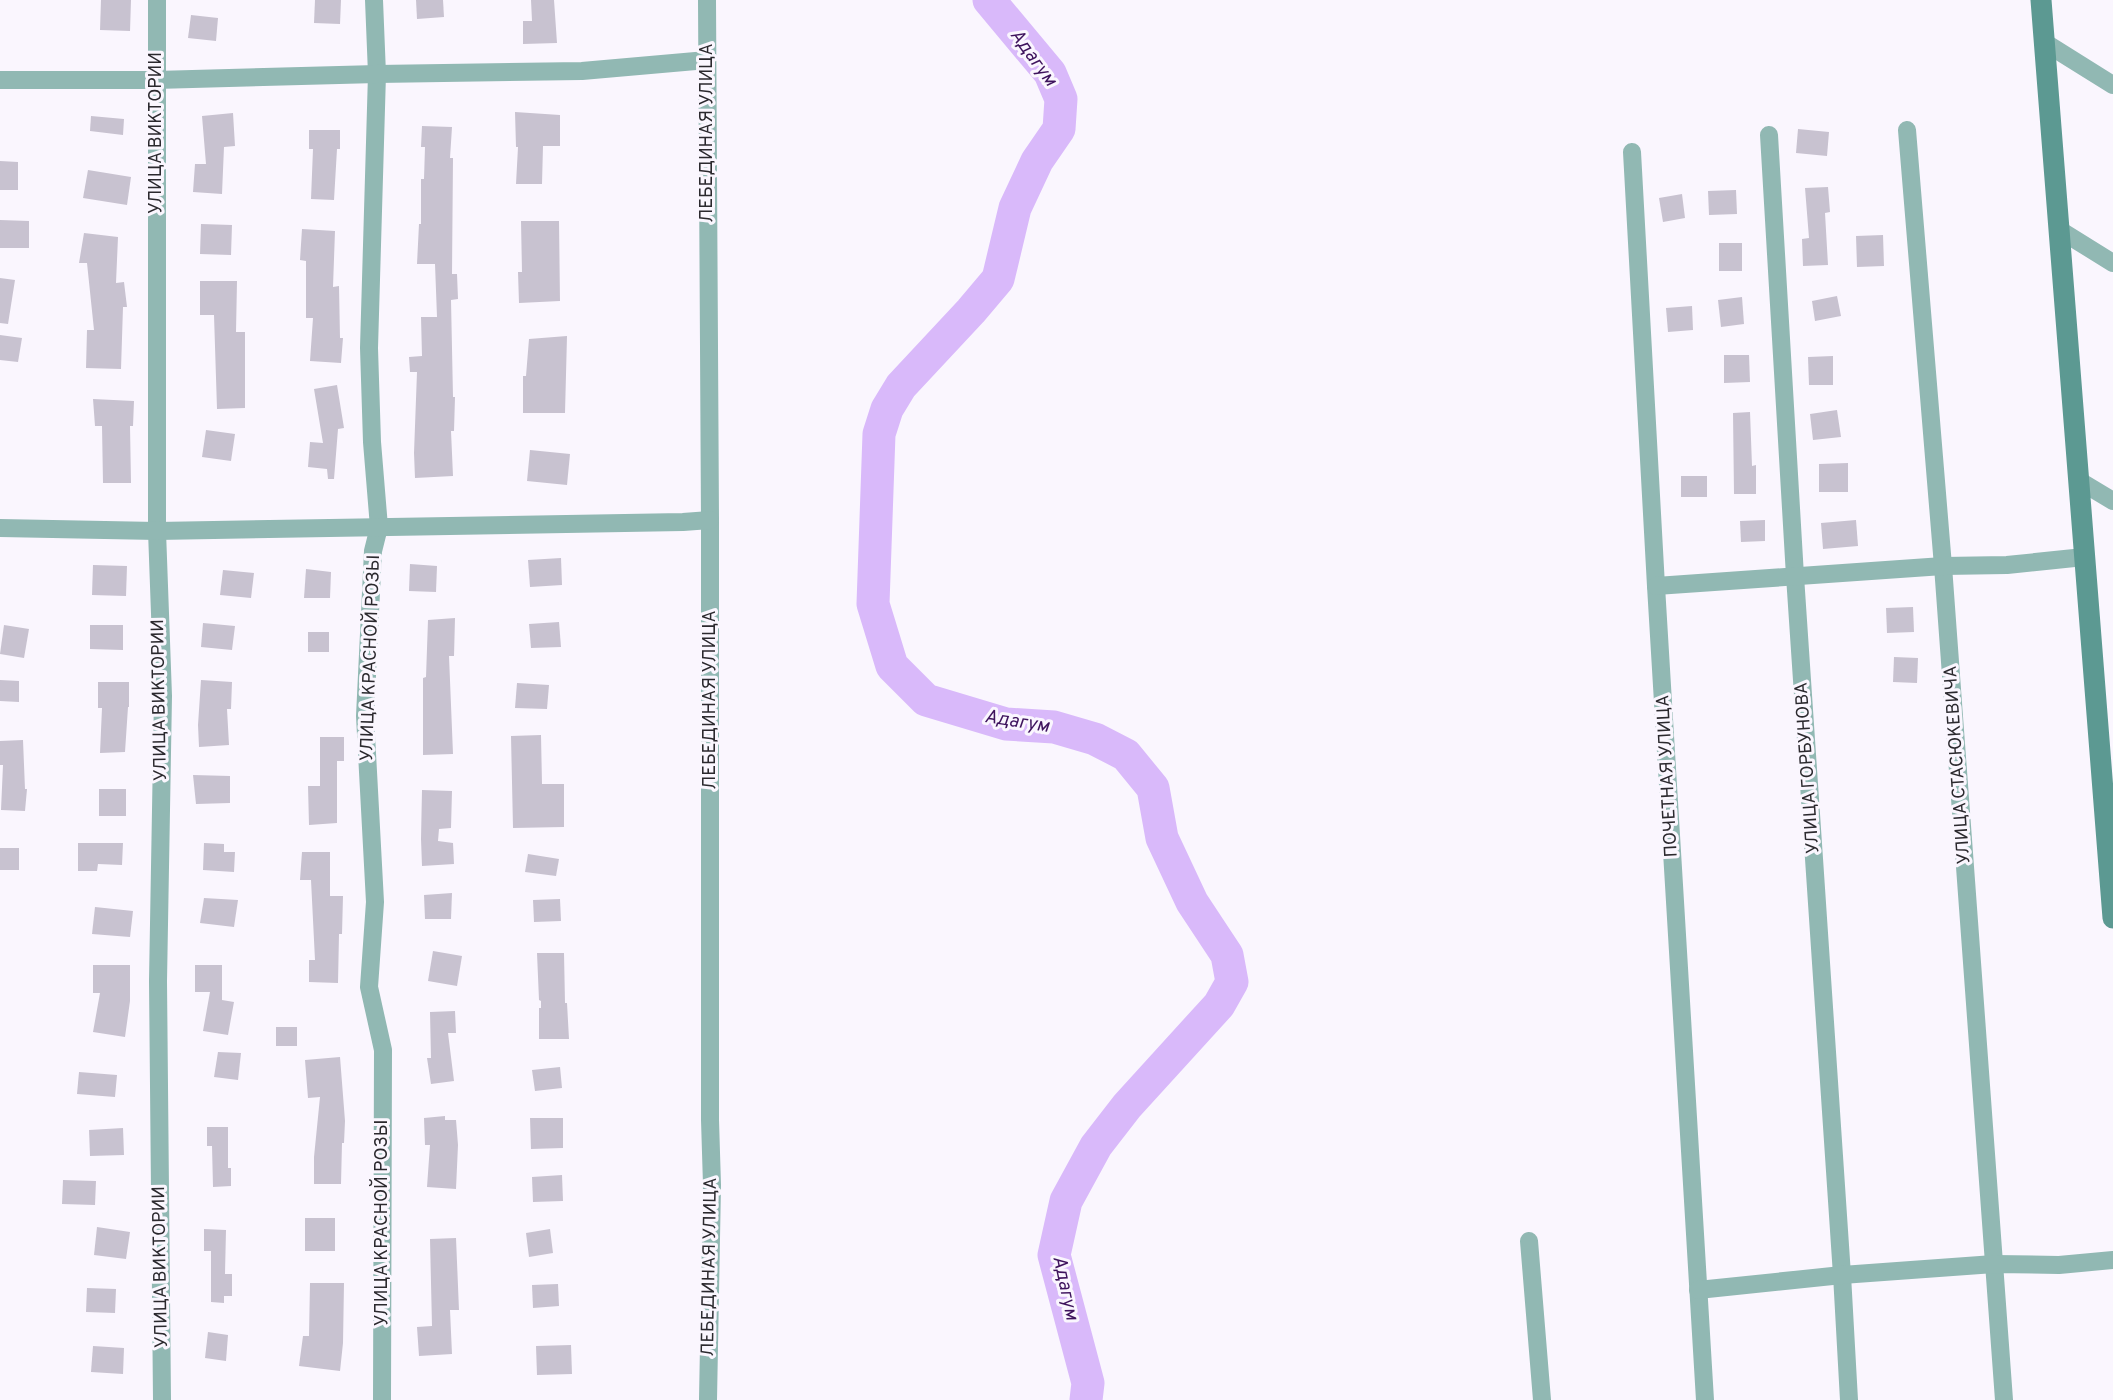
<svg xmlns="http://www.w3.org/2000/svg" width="2113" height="1400" viewBox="0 0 2113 1400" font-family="Overpass,sans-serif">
	<rect width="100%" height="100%" fill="#faf6fe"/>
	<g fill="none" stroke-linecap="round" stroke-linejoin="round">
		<path stroke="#d9b9fa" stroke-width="33" d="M989,0L1050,73L1061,99L1059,129L1037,161L1015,208L998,279L971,311L901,386L887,409L879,434L873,604L892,666L926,700L1006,724L1054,727L1095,739L1126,755L1153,788L1162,838L1192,902L1227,955L1232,982L1219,1005L1127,1106L1096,1146L1066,1201L1054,1255L1088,1383L1086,1400"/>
	</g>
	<g fill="#c8c2d0">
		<path d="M101,0H131L130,31L100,30Z"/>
		<path d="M315,0H341L340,24L314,23Z"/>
		<path d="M416,0H443L444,17L417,19Z"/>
		<path d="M531,0H554L557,43L523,44V21H532Z"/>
		<path d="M191,15L218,18L216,41L188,38Z"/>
		<path d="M515,112L560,115V146H543L542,184H516L518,147H516Z"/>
		<path d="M233,113L235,146L224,147L222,194L193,192L195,164H206L202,116Z"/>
		<path d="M91,116L124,119L123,135L90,131Z"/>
		<path d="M422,126L452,127L450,158H453L452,274H457L458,299L451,300L453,397H455L454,431H451L453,476L415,478L414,453L417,372H410L409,357L422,356L421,317H437L435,264H417L419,224H421V179H424L425,147H421Z"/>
		<path d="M1798,129L1829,132L1827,156L1796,153Z"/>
		<path d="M309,130H340V149H337L334,200L311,199L313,149H309Z"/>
		<path d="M0,161L18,162V190H0Z"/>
		<path d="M88,170L131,177L127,205L83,198Z"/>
		<path d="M1828,187L1830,212L1825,213L1828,265L1803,266L1802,239L1809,238L1805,188Z"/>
		<path d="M1736,190L1737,214L1709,215L1708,191Z"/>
		<path d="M1682,194L1685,218L1663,222L1659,198Z"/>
		<path d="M0,220L29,221V248H0Z"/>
		<path d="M521,221H559L560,301L519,303L518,272H522Z"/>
		<path d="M201,224L232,225L231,255L200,254Z"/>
		<path d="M302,229L335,231L333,287L339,286L340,338H343L341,363L310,361L313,318H306V261L300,260Z"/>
		<path d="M84,233L118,237L116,283L124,282L127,307H123L121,369L86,368L87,330H94L87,263H79Z"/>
		<path d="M1883,235L1884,266L1857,267L1856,236Z"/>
		<rect x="1719" y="243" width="23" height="28"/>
		<path d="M0,278L15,280L8,324L0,323Z"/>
		<path d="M200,281H237L236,332H245V408L217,409L214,315H200Z"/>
		<path d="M1837,296L1841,316L1815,321L1812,301Z"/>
		<path d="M1742,297L1744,324L1721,327L1718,300Z"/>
		<path d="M1692,306L1693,330L1668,332L1666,308Z"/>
		<path d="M0,335L22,338L18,362L0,360Z"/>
		<path d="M567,336L565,413H523V376H526L529,339Z"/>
		<path d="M1724,355H1749L1750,382L1724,383Z"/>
		<path d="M1833,356V385H1809L1808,357Z"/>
		<path d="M337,385L344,428L338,429L334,479H328L327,469L308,467L310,442L323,443L314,389Z"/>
		<path d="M93,399L134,401L133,426H130L131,483H103L102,426H95Z"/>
		<path d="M1837,410L1841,437L1813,440L1810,414Z"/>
		<path d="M1750,412L1752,466L1756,465V494H1734L1733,413Z"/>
		<path d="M206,430L235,434L231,461L202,457Z"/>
		<path d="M530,450L570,454L567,485L527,481Z"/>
		<path d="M1848,463V492H1819V464Z"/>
		<rect x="1681" y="476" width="26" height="21"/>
		<path d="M1765,520V541L1741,542L1740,521Z"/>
		<path d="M1856,520L1858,546L1823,549L1821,523Z"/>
		<path d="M561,558L562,585L530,587L528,560Z"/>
		<path d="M410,564L437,566L436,592L409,591Z"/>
		<path d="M93,565L127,566L126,596L92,595Z"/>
		<path d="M306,569L331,572L330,598H304Z"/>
		<path d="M223,570L254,573L251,598L220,595Z"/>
		<path d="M1913,607L1914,632L1887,633L1886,608Z"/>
		<path d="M455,618L454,656H449L453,754L423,755V678L426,677L428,620Z"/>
		<path d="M559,622L561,647L531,648L529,624Z"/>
		<path d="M203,623L235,626L232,650L201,647Z"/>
		<path d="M4,625L29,629L24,658L0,654Z"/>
		<path d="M90,625H123V650L90,649Z"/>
		<rect x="308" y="632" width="21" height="20"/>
		<path d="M1894,657L1918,658L1917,683L1893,682Z"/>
		<path d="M0,680L19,681V702L0,701Z"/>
		<path d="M201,680L232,682L231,709H227L229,745L199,747L198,725Z"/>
		<path d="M98,682H129V707H128L125,752L100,753L102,708H98Z"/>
		<path d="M517,683L549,685L547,709L515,708Z"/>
		<path d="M541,735L542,784H564V827L513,828L511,736Z"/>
		<path d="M320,737H344V761H337V823L309,825L308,786H320Z"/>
		<path d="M23,740L25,789H27L25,811L1,810L3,765H0V741Z"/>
		<path d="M193,775L230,776V803L196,804Z"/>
		<rect x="99" y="789" width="27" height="27"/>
		<path d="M422,790L452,791L451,828L439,829L438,841L453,843L454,864L422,866L421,839Z"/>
		<path d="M78,843H123L122,865L98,864L97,871H78Z"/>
		<path d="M204,843L224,844V852H235L234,872L203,870Z"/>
		<rect x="0" y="848" width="19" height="22"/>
		<path d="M302,852H330V896H343L342,934H339L338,983L309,982V960H315L311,880H300Z"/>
		<path d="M528,854L559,859L556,876L525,872Z"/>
		<path d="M452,893L451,919H425L424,895Z"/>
		<path d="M204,898L238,900L234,927L200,923Z"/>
		<path d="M560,899L561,921L534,922L533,900Z"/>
		<path d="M95,907L133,911L130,937L92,934Z"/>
		<path d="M433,951L462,956L457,986L428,981Z"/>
		<path d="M537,953H564L565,1003H567L569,1039H539V1008H541V1001L539,1000Z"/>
		<path d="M93,965H130V1001L125,1037L93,1032L100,993H93Z"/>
		<path d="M195,965H222V1000L234,1002L228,1035L203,1031L210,992H195Z"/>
		<path d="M455,1011L456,1033H448L454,1081L431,1084L427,1058H431L430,1012Z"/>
		<rect x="276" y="1027" width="21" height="19"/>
		<path d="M218,1052L241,1053L238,1080L214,1077Z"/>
		<path d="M340,1057L345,1121L344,1143H342L341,1184H314V1157L320,1097L308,1098L305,1060Z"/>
		<path d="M560,1067L562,1088L535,1091L532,1070Z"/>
		<path d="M79,1072L117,1075L115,1097L77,1094Z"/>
		<path d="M445,1116V1120H456L458,1145L456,1189L427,1187L430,1145H425L424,1118Z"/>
		<path d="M530,1118H563V1148L531,1149Z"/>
		<path d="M207,1127H228V1168H231V1186L213,1187L212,1146H207Z"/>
		<path d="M123,1128L124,1155L90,1156L89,1130Z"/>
		<path d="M562,1175L563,1201L533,1202L532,1177Z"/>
		<path d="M63,1180L96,1181L95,1205L62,1204Z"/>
		<rect x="305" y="1218" width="30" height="33"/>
		<path d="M97,1227L130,1232L126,1259L94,1255Z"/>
		<path d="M204,1229L226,1230L225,1274H232V1296H224V1303L211,1302V1251H204Z"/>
		<path d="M550,1229L553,1253L529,1257L526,1233Z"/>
		<path d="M456,1238L459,1310H450L452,1354L419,1356L417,1327L432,1326L430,1239Z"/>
		<path d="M310,1283H344L343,1343L340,1371L299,1366L303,1336H309Z"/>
		<path d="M558,1284L559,1306L533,1308L532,1285Z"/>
		<path d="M87,1288L116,1289L115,1313L86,1312Z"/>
		<path d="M208,1332L228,1335L226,1361L205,1358Z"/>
		<path d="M571,1345L572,1374L537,1375L536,1346Z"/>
		<path d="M93,1346L124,1348L123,1374L91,1372Z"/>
	</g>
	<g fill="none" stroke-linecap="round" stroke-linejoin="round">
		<g stroke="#91b8b3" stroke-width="18">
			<path d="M157,0V531L163,696L158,981L162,1400"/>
			<path d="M374,0L377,74L369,348L372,442L379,527L373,551L365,716L375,902L369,987L383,1050L382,1400"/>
			<path d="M707,0L710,520V1120L712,1185L708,1400"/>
			<path d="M2044,42L2113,85"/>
			<path d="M0,80H156L377,74L582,71L707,60"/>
			<path d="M1907,130L1943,566L2004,1400"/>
			<path d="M1769,135L1795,576L1842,1275L1849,1400"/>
			<path d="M1632,152L1656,586L1705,1400"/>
			<path d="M2058,229L2113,263"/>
			<path d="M2078,480L2113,501"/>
			<path d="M0,528L157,531L683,522L710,520"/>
			<path d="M1656,586L1943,566L2007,565L2084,557"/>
			<path d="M1529,1241L1542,1400"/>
			<path d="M1698,1290L1842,1275L1994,1264L2059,1265L2113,1260"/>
		</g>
		<path stroke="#5c9992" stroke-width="21" d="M2041,0L2113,918"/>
	</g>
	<g text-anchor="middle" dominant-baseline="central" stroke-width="6" stroke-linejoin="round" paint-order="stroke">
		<g font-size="18" fill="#2b292e" stroke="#faf6fe">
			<text transform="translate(156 133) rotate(-90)">УЛИЦА ВИКТОРИИ</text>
			<text transform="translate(707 133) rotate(-90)">ЛЕБЕДИНАЯ УЛИЦА</text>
			<text transform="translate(371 658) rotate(-88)">УЛИЦА КРАСНОЙ РОЗЫ</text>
			<text transform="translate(160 700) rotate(-91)">УЛИЦА ВИКТОРИИ</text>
			<text transform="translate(710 700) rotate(-90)">ЛЕБЕДИНАЯ УЛИЦА</text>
			<text transform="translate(1958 765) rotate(-94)">УЛИЦА СТАСЮКЕВИЧА</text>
			<text transform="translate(1808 768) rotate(-94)">УЛИЦА ГОРБУНОВА</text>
			<text transform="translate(1668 776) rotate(-93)">ПОЧЕТНАЯ УЛИЦА</text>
			<text transform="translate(382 1223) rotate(-90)">УЛИЦА КРАСНОЙ РОЗЫ</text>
			<text transform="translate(161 1267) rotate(-91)">УЛИЦА ВИКТОРИИ</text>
			<text transform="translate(710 1267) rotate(-89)">ЛЕБЕДИНАЯ УЛИЦА</text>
		</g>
		<g font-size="19" font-style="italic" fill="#3e135d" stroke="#faf6fe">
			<text transform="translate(1033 58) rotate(54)">Адагум</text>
			<text transform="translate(1017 722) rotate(9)">Адагум</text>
			<text transform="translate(1065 1288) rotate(78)">Адагум</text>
		</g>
	</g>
</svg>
